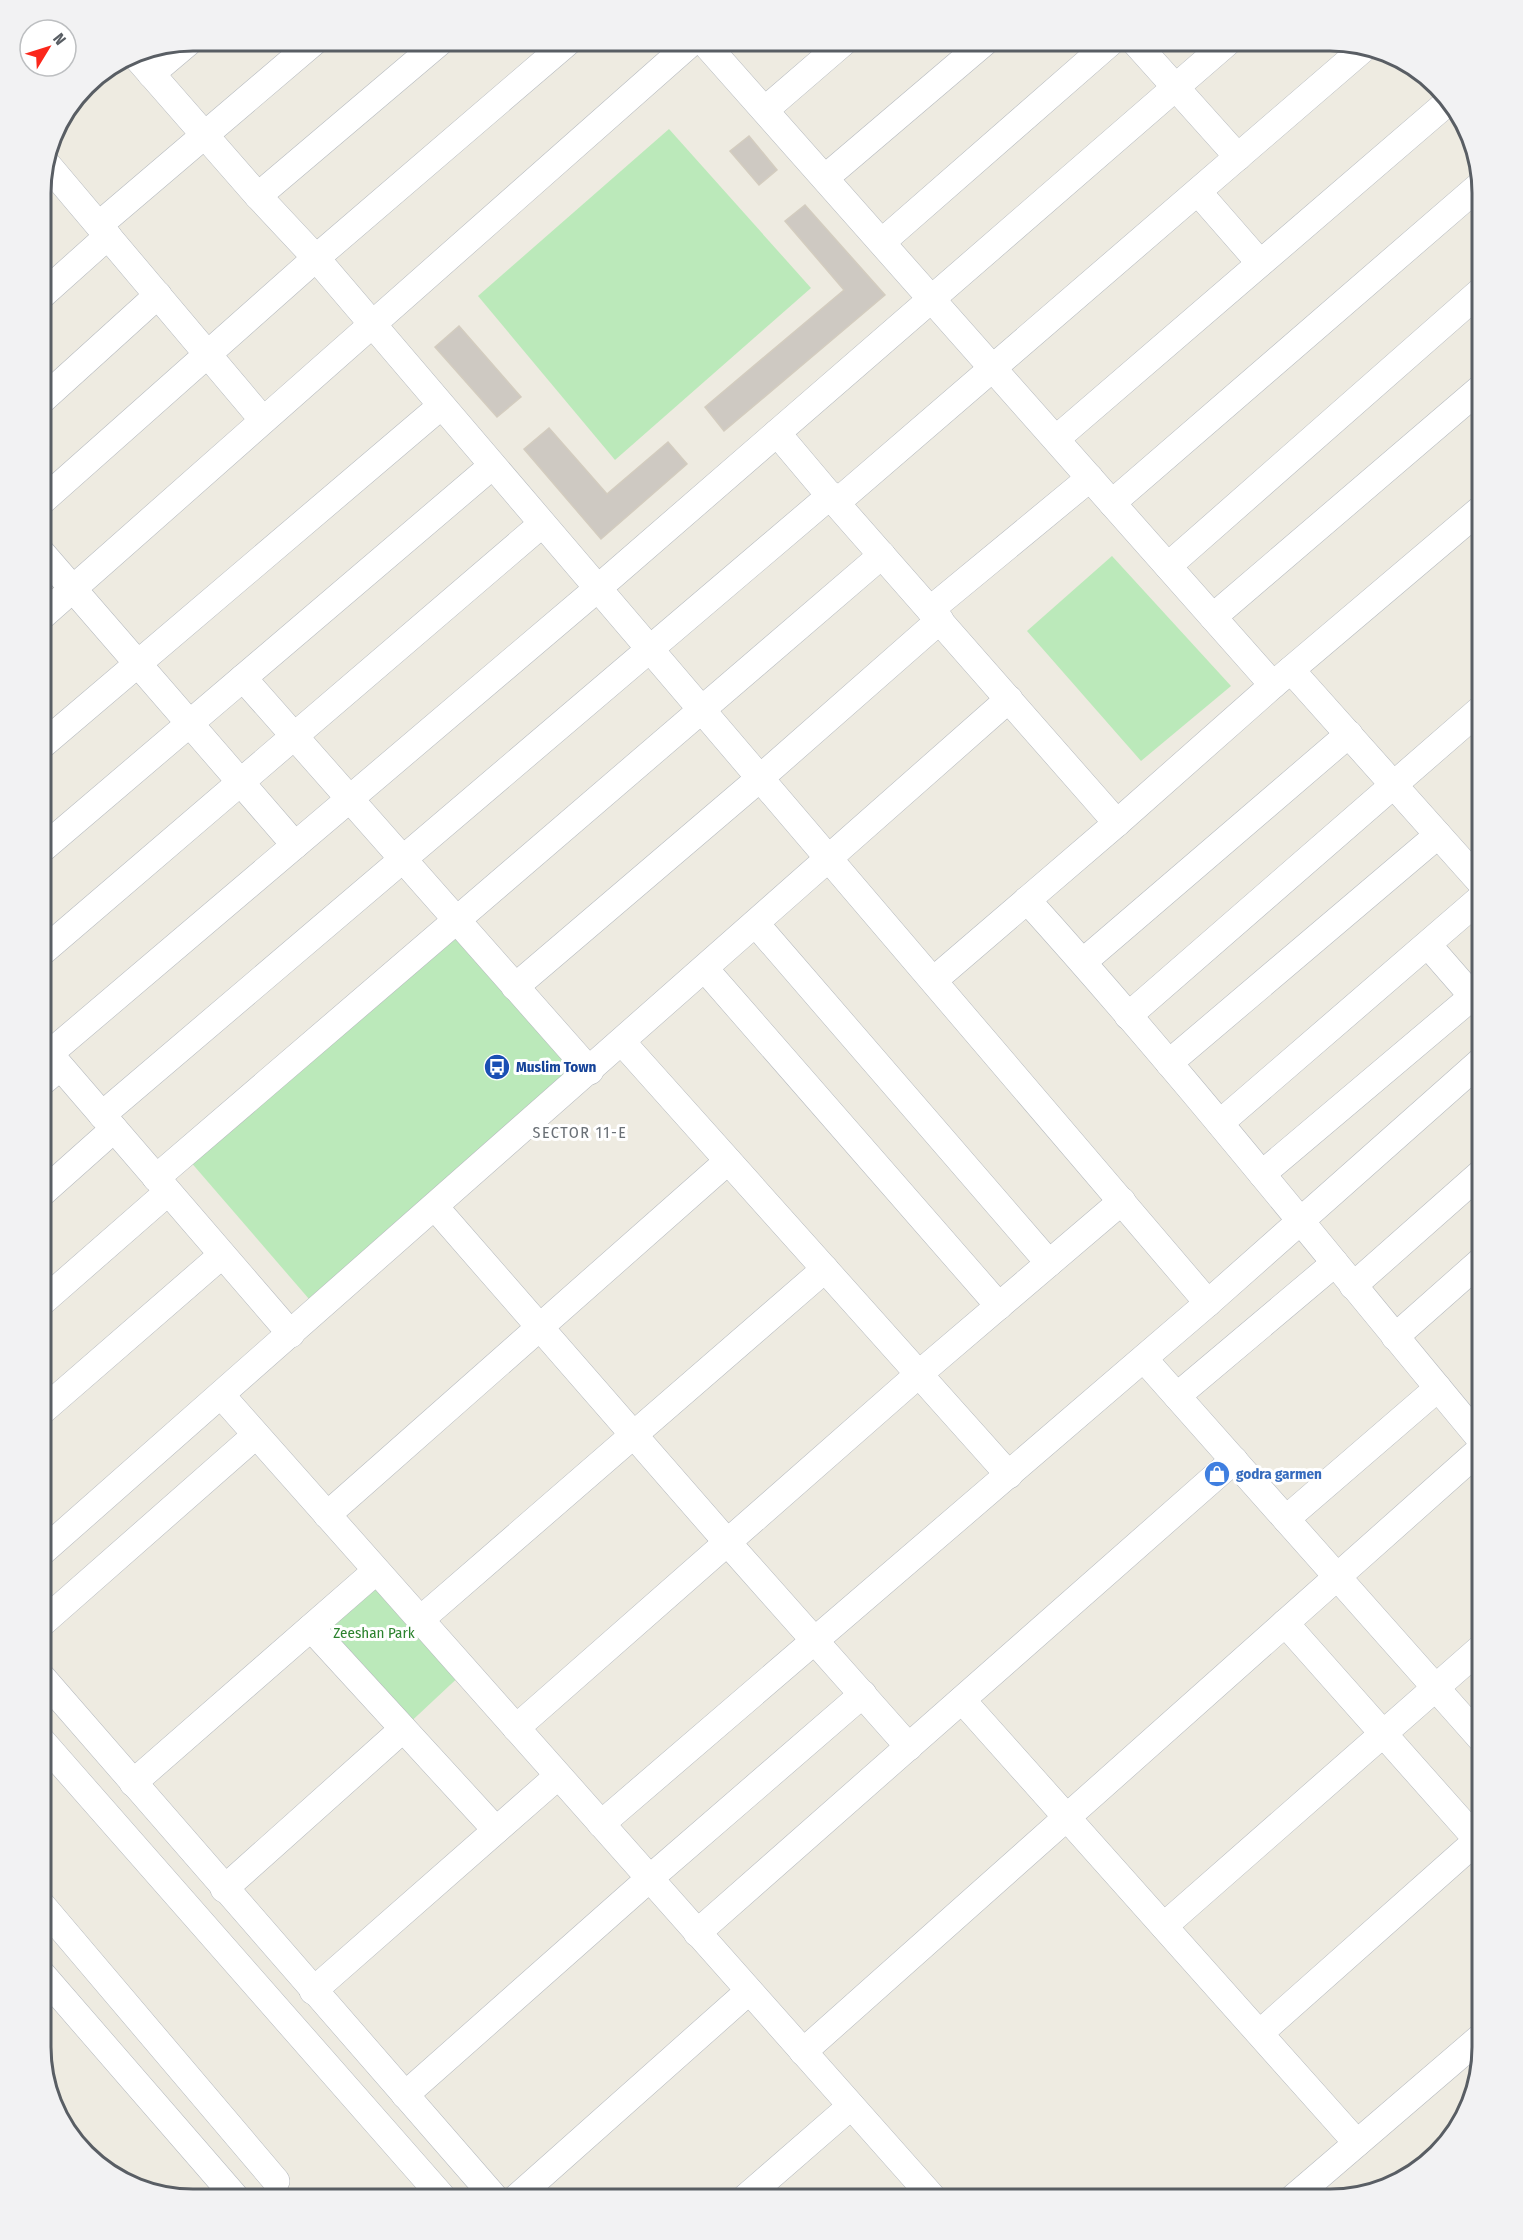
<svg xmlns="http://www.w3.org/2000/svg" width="1523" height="2240" viewBox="0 0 1523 2240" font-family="'Fira Sans Condensed',sans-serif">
	<rect width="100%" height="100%" fill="#eeebe1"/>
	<g fill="#bbe9ba">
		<path d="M669,129L811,288L615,460L478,296Z"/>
		<path d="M1112,556L1231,686L1141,761L1027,631Z"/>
		<path d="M455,936L573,1071L309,1299L189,1160Z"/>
		<path d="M376,1571L465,1671L403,1729L311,1628Z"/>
	</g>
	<g fill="#cec9c2" stroke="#d3ccbf" stroke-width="1.5">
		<path d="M749,136L777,170L759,185L730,151Z"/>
		<path d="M805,205L885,295L724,431L705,407L844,290L785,221Z"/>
		<path d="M459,326L521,397L497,417L435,347Z"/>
		<path d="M549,428L607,494L668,442L687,464L601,539L524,449Z"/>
	</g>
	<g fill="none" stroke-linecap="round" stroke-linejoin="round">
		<g stroke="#b6babf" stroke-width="28">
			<g id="minor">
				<path d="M703,41L1273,685"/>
				<path d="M1134,41L1238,157"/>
				<path d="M133,53L258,196L316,258L1208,1303"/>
				<path d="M151,74L190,41"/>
				<path d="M765,110L845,41"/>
				<path d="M46,163L263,420"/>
				<path d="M825,178L986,41"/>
				<path d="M1198,192L1260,263"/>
				<path d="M258,196L441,41"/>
				<path d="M99,225L315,41"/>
				<path d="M882,242L1112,41"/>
				<path d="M41,296L108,236"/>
				<path d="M41,401L158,295"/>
				<path d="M777,433L836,503L1117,823"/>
				<path d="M1056,439L1448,102"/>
				<path d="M41,502L316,258L569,41"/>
				<path d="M836,503L1363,49"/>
				<path d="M1112,503L1480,185"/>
				<path d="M41,552L295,845"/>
				<path d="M1168,566L1482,290"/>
				<path d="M930,610L1090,478"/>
				<path d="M41,617L693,41"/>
				<path d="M1213,617L1482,387"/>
				<path d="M1291,670L1482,884"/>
				<path d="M243,678L590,1071"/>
				<path d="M41,746L441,406"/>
				<path d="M41,850L492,466"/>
				<path d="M1027,900C1185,1075 1331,1260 1482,1441"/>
				<path d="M756,924L1049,1263"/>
				<path d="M1428,945L1482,1007"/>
				<path d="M41,953L542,524"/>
				<path d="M1083,962L1349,734"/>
				<path d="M705,969L999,1306"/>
				<path d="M934,980L1117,823L1273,685L1482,508"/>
				<path d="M515,987L759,779L940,620"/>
				<path d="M1128,1016L1482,708"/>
				<path d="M622,1042L1009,1475"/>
				<path d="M41,1044L291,1334"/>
				<path d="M49,1054L597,589L1229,41"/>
				<path d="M1169,1063L1438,835"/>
				<path d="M41,1083L60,1067"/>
				<path d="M102,1115L831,495"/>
				<path d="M1220,1123L1482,897"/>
				<path d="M1262,1174L1473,996"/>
				<path d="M156,1178L882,555"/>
				<path d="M41,1194L114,1129"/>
				<path d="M435,1207L727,1542L909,1747"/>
				<path d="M1353,1286L1482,1172"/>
				<path d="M41,1303L168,1192"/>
				<path d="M1395,1337L1482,1260"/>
				<path d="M1144,1359L1482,1740"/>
				<path d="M222,1396L934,2199"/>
				<path d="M1177,1396L1335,1263"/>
				<path d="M41,1412L222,1255"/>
				<path d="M327,1515L728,1161"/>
				<path d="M1286,1519L1438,1388"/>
				<path d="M41,1553L1009,699"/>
				<path d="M420,1620L825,1269"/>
				<path d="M1285,1623L1482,1845"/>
				<path d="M41,1624L256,1435"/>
				<path d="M311,1628L496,1830"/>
				<path d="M41,1676L496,2199"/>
				<path d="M962,1700L1357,2143"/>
				<path d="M516,1728L919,1374L1122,1201"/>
				<path d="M41,1740L444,2199"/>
				<path d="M133,1783L376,1571"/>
				<path d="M601,1824L1208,1303L1482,1060"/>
				<path d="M224,1889L403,1729"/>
				<path d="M41,1904L276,2181"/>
				<path d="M1164,1926L1482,1647"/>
				<path d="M697,1933L1234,1460"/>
				<path d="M41,1973L237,2199"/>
				<path d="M313,1991L558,1776"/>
				<path d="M1260,2033L1482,1836"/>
				<path d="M803,2052L1482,1448"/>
				<path d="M405,2095L649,1879L863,1694"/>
				<path d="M515,2199L749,1991"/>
				<path d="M744,2199L851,2106"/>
				<path d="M1292,2199L1482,2036"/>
			</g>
		</g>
		<use href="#minor" stroke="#fff" stroke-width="27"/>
	</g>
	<defs>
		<g id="bus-disc" transform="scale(1.35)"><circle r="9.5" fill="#1a4fb4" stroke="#fff"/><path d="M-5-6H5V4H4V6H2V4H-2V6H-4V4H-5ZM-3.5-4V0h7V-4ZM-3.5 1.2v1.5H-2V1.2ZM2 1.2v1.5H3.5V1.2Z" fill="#fff"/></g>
		<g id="shop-disc" transform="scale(1.35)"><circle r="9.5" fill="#3f7fe0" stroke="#fff"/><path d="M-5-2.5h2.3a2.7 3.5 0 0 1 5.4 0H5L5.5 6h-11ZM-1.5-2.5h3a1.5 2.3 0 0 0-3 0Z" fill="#fff"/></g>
	</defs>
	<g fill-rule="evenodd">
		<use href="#bus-disc" x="497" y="1067"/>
		<use href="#shop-disc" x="1217" y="1474"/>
	</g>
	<g text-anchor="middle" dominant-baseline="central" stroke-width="6" stroke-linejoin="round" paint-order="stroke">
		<g font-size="15" font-weight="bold" fill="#164399" stroke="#fff" text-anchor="start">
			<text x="516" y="1067">Muslim Town</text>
		</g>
		<g font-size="15" font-weight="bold" fill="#366cbe" stroke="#fff" text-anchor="start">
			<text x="1236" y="1474">godra garmen</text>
		</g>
		<g font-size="15" fill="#2b822d" stroke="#fff">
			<text x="374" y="1633">Zeeshan Park</text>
		</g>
		<g font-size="16" letter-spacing="1.5" fill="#6a7076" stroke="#fff">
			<text x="580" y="1132">SECTOR 11-E</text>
		</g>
	</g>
	<path d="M0 0H1523V2240H0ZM193 51H1330A142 142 0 0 1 1472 193V2047A142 142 0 0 1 1330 2189H193A142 142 0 0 1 51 2047V193A142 142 0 0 1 193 51Z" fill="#f2f2f3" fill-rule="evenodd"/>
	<path fill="none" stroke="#595e64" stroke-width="3" d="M193 51H1330A142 142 0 0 1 1472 193V2047A142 142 0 0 1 1330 2189H193A142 142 0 0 1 51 2047V193A142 142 0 0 1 193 51Z"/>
	<g transform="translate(48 48) rotate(52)"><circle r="28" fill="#ffffff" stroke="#bdbfc1" stroke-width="1.5"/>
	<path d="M0-4.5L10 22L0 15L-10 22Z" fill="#fb271b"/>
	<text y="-9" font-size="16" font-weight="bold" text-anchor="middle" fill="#595e64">N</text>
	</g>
</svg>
